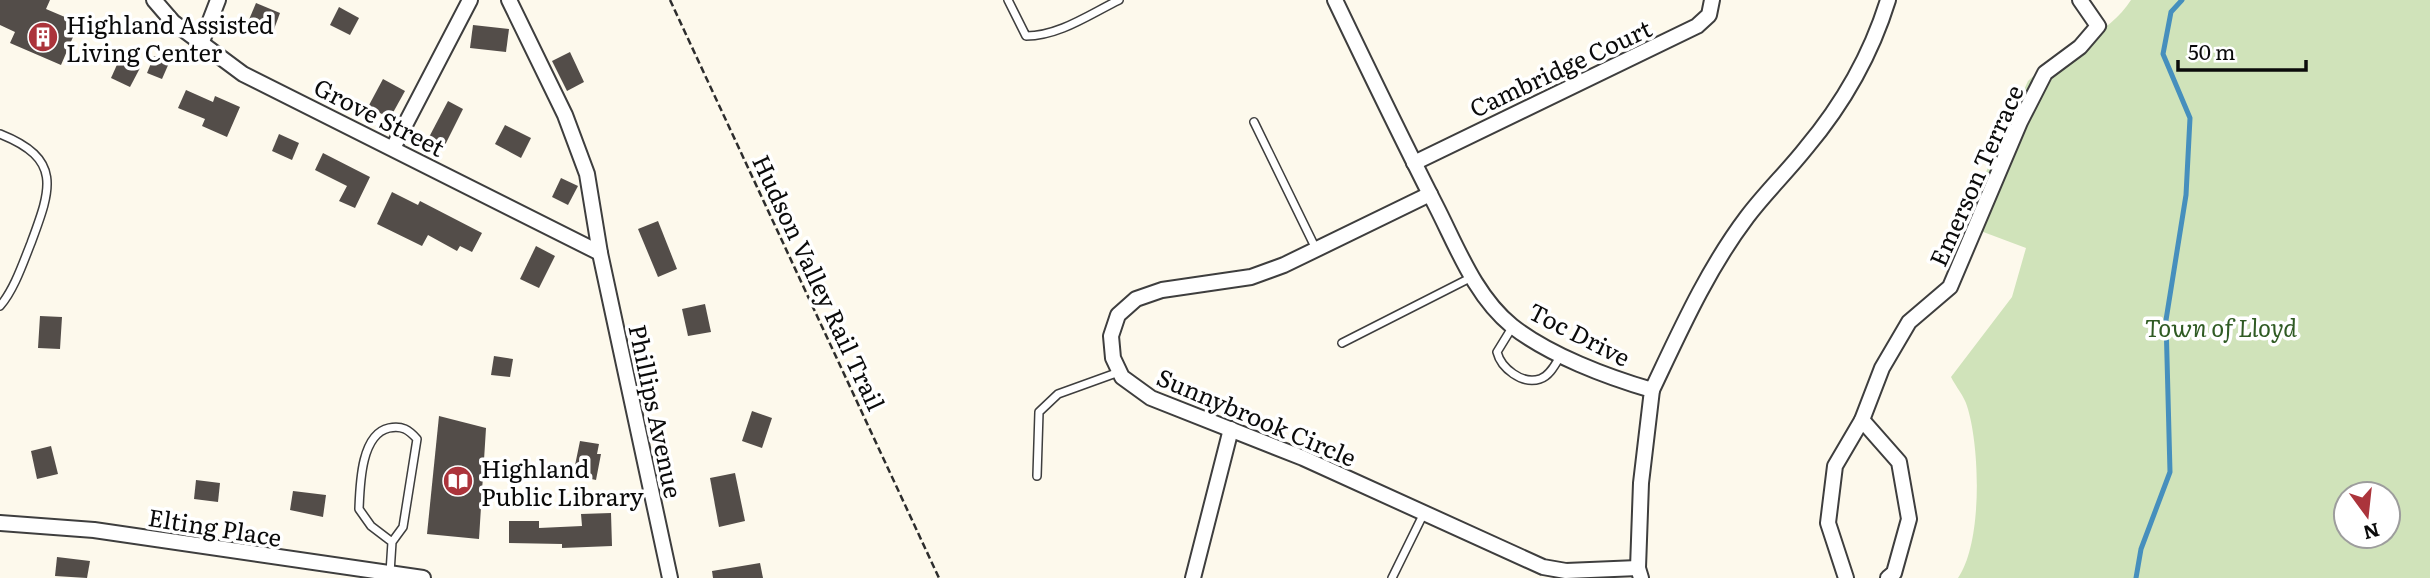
<svg xmlns="http://www.w3.org/2000/svg" width="2430" height="578" viewBox="0 0 2430 578" font-family="Literata,serif">
	<rect width="100%" height="100%" fill="#fdf9ec"/>
	<path fill="#d0e3ba" fill-rule="evenodd" d="M2131,0H2430V578H1958C1983,542 1980,446 1967,406C1964,396 1956,387 1951,377L2012,297L2026,248L1962,224L2028,81C2059,52 2108,36 2131,0ZM2346,494H2388V536H2346Z"/>
	<g fill="none" stroke-linecap="round" stroke-linejoin="round">
		<path stroke="#468fbd" stroke-width="5" d="M2136,578L2141,549L2170,472L2166,320L2186,195L2190,118L2163,54L2171,12L2182,0"/>
	</g>
	<g fill="#534d49">
		<path d="M0,0H50L46,9L79,23L61,65L10,43L15,32L0,25Z"/>
		<path d="M256,3L280,13L273,32L248,22Z"/>
		<path d="M339,7L359,18L350,35L330,25Z"/>
		<path d="M473,25L509,29L506,52L470,48Z"/>
		<path d="M570,52L584,82L567,91L552,61Z"/>
		<path d="M154,56L169,63L162,79L147,73Z"/>
		<path d="M120,58L140,68L130,87L111,78Z"/>
		<path d="M383,79L405,91L390,118L368,107Z"/>
		<path d="M186,90L213,102L215,96L240,107L227,137L202,126L205,119L178,108Z"/>
		<path d="M448,101L463,109L443,149L427,141Z"/>
		<path d="M505,125L531,138L521,158L495,144Z"/>
		<path d="M279,134L299,143L292,160L272,151Z"/>
		<path d="M323,153L370,177L355,208L339,201L347,186L315,170Z"/>
		<path d="M561,178L578,186L568,205L552,197Z"/>
		<path d="M392,192L418,205L420,201L482,233L472,252L460,246L457,251L428,235L422,246L377,224Z"/>
		<path d="M658,221L677,269L658,277L638,229Z"/>
		<path d="M536,246L555,256L539,288L520,279Z"/>
		<path d="M705,304L711,332L688,336L682,309Z"/>
		<path d="M40,316L62,317L60,349L38,348Z"/>
		<path d="M494,356L513,359L510,377L491,375Z"/>
		<path d="M752,411L772,418L762,448L742,441Z"/>
		<path d="M439,416L486,428L479,539L427,534Z"/>
		<path d="M580,441L599,444L597,454H601L596,480L573,475Z"/>
		<path d="M51,446L58,474L37,479L31,451Z"/>
		<path d="M735,473L745,521L719,527L710,478Z"/>
		<path d="M196,480L220,483L218,502L194,499Z"/>
		<path d="M293,491L326,495L323,517L290,510Z"/>
		<path d="M611,513L612,546L562,548V544L509,543V521H539V528L582,526L581,514Z"/>
		<path d="M57,557L90,561L87,578L55,576Z"/>
		<path d="M760,563L763,578H713L712,571Z"/>
	</g>
	<g fill="none" stroke-linecap="round" stroke-linejoin="round">
		<g stroke="#3e3e3e" stroke-width="10">
			<g id="service">
				<path d="M1008,0L1026,36C1059,36 1090,14 1119,0"/>
				<path d="M1254,122L1316,249"/>
				<path d="M0,134C63,159 51,189 31,243C23,263 14,290 0,306"/>
				<path d="M1513,326L1497,352C1501,368 1522,385 1540,379C1550,376 1556,363 1561,355"/>
				<path d="M1342,343L1472,277"/>
				<path d="M1037,476L1039,412L1058,394L1119,372"/>
				<path d="M390,573L392,542L403,527L417,439C409,430 402,425 389,428C361,434 360,484 359,509L371,526L392,542"/>
				<path d="M1392,578L1423,515"/>
			</g>
		</g>
		<g stroke="#3e3e3e" stroke-width="18">
			<g id="minor">
				<path d="M154,0L173,22L243,74L600,253"/>
				<path d="M509,0L565,115L587,174L600,253L670,578"/>
				<path d="M1335,0C1368,69 1401,137 1436,206C1457,247 1475,296 1512,326C1549,355 1607,377 1652,390L1641,483L1638,568L1641,578"/>
				<path d="M201,44L218,0"/>
				<path d="M393,148L470,0"/>
				<path d="M1414,163L1697,26L1709,15L1712,0"/>
				<path d="M1430,194L1284,265L1251,277L1162,290L1136,299L1118,315L1111,336L1113,358L1122,377L1151,398L1303,458L1543,567L1566,571L1638,568"/>
				<path d="M1652,390C1680,331 1707,270 1747,217C1765,193 1787,172 1806,148C1843,104 1871,55 1888,0"/>
				<path d="M1862,420L1899,462L1909,519L1894,573L1888,578"/>
				<path d="M0,523L94,530L423,578"/>
				<path d="M1193,578L1231,429"/>
				<path d="M1846,578L1828,523L1835,466L1862,420L1882,368L1909,322L1950,287L2020,122L2045,73L2080,47L2098,26L2080,0"/>
			</g>
		</g>
		<path stroke="#2d2d2d" stroke-width="2.5" stroke-dasharray="7 3.5" stroke-linecap="butt" d="M670,0L939,578"/>
		<use href="#service" stroke="#fff" stroke-width="7"/>
		<use href="#minor" stroke="#fff" stroke-width="14"/>
	</g>
	<defs>
		<g id="building-disc" transform="scale(1.575)"><circle r="9.5" fill="#ab343b" stroke="#fff"/><path d="M-4-6H4V6H1V3H-1V6H-4ZM-2.5-4.3h1.7v1.8h-1.7ZM.8-4.3h1.7v1.8H.8ZM-2.5-1h1.7V.8h-1.7ZM.8-1h1.7V.8H.8Z" fill="#fff"/></g>
		<g id="library-disc" transform="scale(1.575)"><circle r="9.5" fill="#ab343b" stroke="#fff"/><path d="M-6-4Q-3-5.5-.7-3.5V5Q-3 3-6 4ZM6-4Q3-5.5 .7-3.5V5Q3 3 6 4Z" fill="#fff"/></g>
	</defs>
	<g fill-rule="evenodd">
		<use href="#building-disc" x="43" y="37"/>
		<use href="#library-disc" x="458" y="481"/>
	</g>
	<g text-anchor="middle" dominant-baseline="central" stroke-width="7" stroke-linejoin="round" paint-order="stroke">
		<g font-size="24" fill="#0b0b0b" stroke="#fff" text-anchor="start">
			<text x="66" y="23">Highland Assisted<tspan x="66" dy="28">Living Center</tspan></text>
			<text x="481" y="467">Highland<tspan x="481" dy="28">Public Library</tspan></text>
		</g>
		<g font-size="24" fill="#0b0b0b" stroke="#fff">
			<text transform="translate(1560 67) rotate(-25)">Cambridge Court</text>
			<text transform="translate(380 116) rotate(27)">Grove Street</text>
			<text transform="translate(1975 175) rotate(-66)">Emerson Terrace</text>
			<text transform="translate(820 282) rotate(65)">Hudson Valley Rail Trail</text>
			<text transform="translate(1580 333) rotate(27)">Toc Drive</text>
			<text transform="translate(657 411) rotate(78)">Phillips Avenue</text>
			<text transform="translate(1257 416) rotate(23)">Sunnybrook Circle</text>
			<text transform="translate(215 526) rotate(9)">Elting Place</text>
		</g>
		<g font-size="24" font-style="italic" fill="#305b24" stroke="#fff">
			<text x="2221" y="326">Town of Lloyd</text>
		</g>
	</g>
	<g transform="translate(2367 515) rotate(165)"><circle r="33" fill="#ffffff" stroke="#9d9d9d" stroke-width="2"/>
	<path d="M0-5L12 26L0 18L-12 26Z" fill="#ab343b"/>
	<text y="-10" font-size="19" font-weight="bold" text-anchor="middle" fill="#0b0b0b">N</text>
	</g>
	<path d="M2178 60v10h128v-10" fill="none" stroke="#0b0b0b" stroke-width="3.5"/>
	<text x="2188" y="60" font-size="21" fill="#0b0b0b" stroke="#ffffff" stroke-width="5" paint-order="stroke">50 m</text>
</svg>
